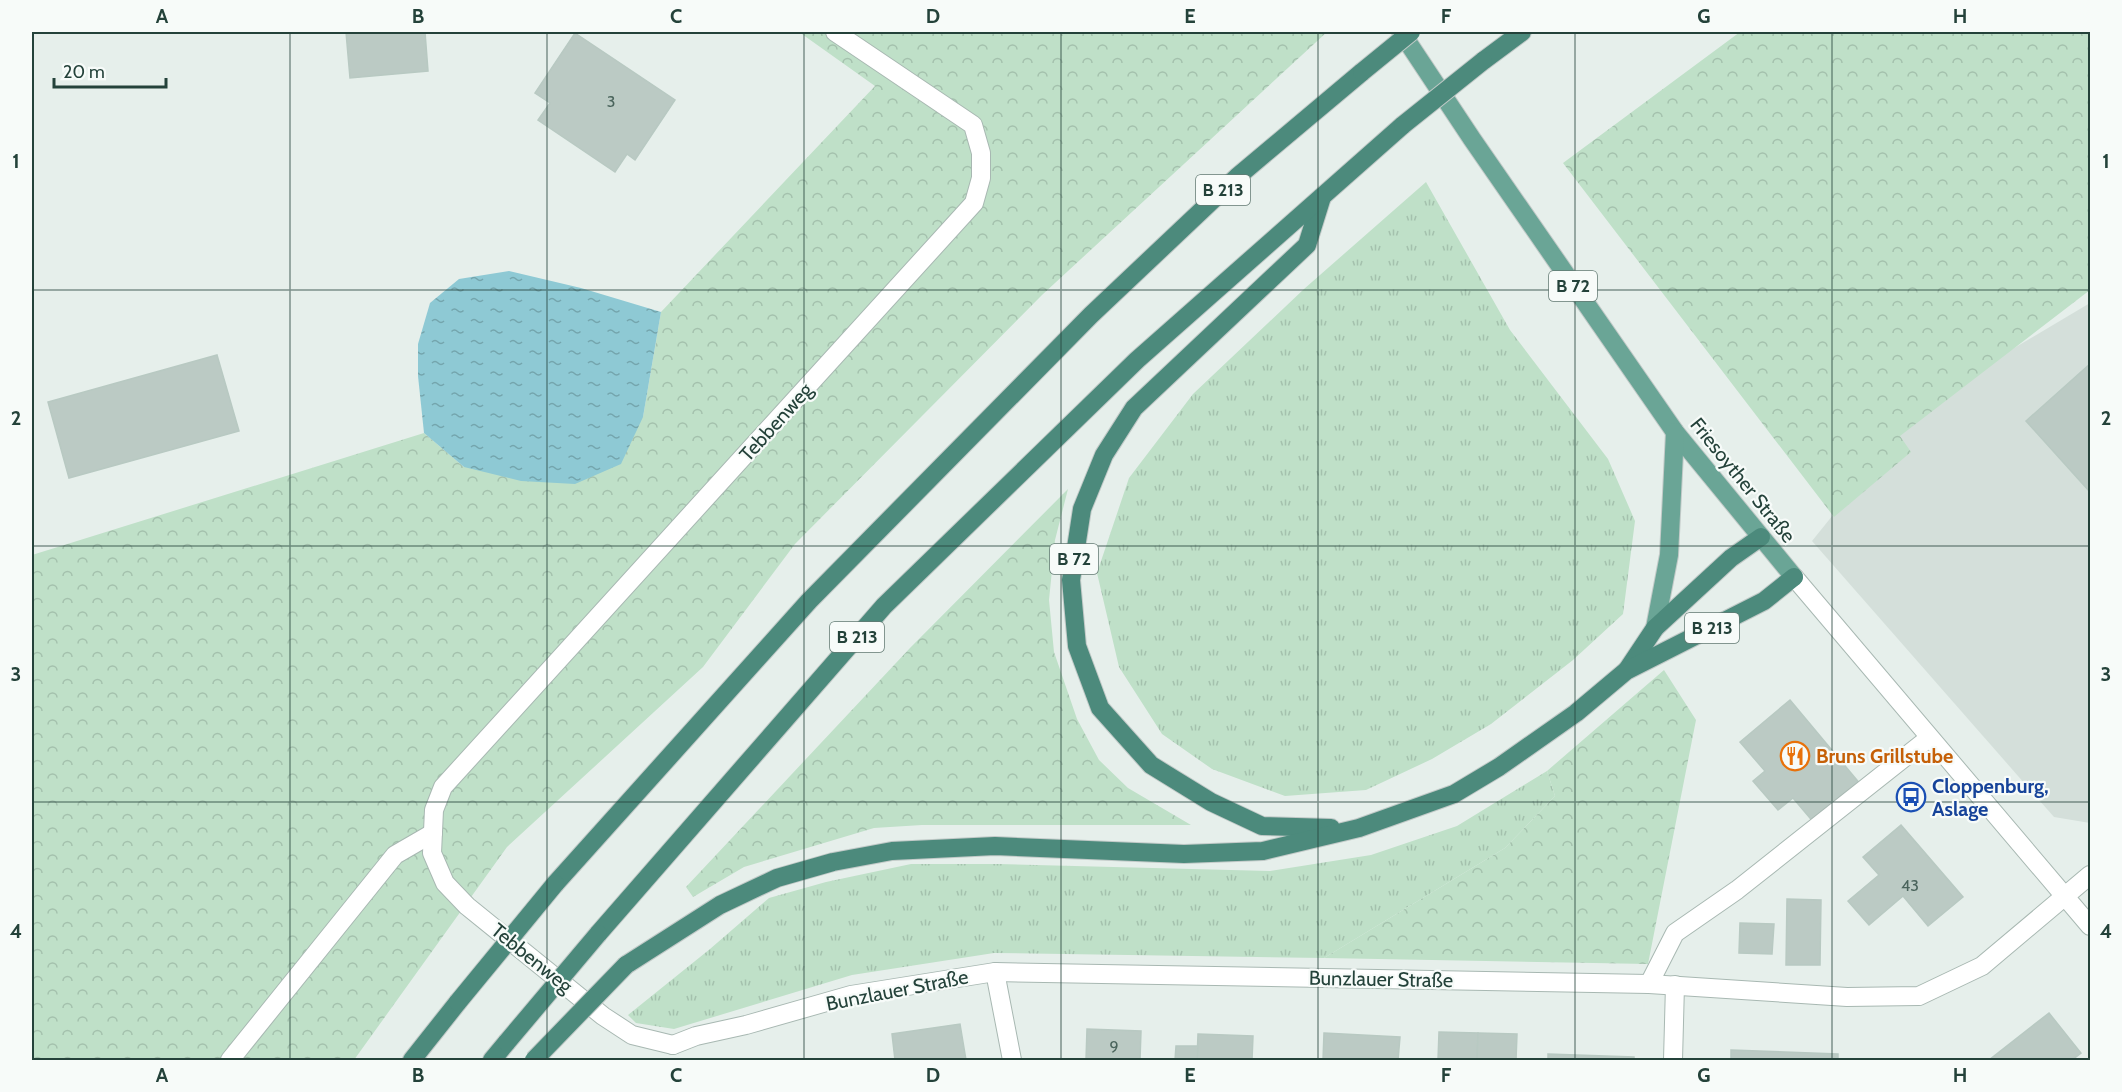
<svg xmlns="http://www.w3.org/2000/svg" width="2122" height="1092" viewBox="0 0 2122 1092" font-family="Cabin,sans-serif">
	<defs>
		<pattern id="grass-tufts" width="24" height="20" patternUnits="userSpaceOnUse" patternTransform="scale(1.5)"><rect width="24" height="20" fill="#bfe0c8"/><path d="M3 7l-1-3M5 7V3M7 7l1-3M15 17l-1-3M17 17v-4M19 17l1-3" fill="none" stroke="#a4c1ad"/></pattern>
		<pattern id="forest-crowns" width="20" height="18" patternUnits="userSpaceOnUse" patternTransform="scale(1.5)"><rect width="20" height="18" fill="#bfe0c8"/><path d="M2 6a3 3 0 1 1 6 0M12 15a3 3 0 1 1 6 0" fill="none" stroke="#a4c1ad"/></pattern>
		<pattern id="water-ripples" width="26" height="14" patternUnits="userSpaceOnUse" patternTransform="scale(1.5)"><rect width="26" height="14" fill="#8ec9d4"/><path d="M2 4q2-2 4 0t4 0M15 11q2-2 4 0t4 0" fill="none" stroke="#74a5ad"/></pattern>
	</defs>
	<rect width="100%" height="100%" fill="#e6efeb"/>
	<path fill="#d4dfda" d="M2090,303V823L2054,817L1812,541L1925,401Z"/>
	<g fill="url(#grass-tufts)">
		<path d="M1426,182L1510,330L1608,459L1635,521L1623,614L1573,660L1491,724L1432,759L1366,790L1285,796L1212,769L1162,734L1119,667L1097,573L1129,478L1193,394L1304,289Z"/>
		<path d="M1547,771L1555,796L1505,848L1324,958L994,953L852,975L674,1029L636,1023L628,1015L710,949L769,898L826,882L911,864H998L1270,871L1371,855L1457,826Z"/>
	</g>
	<g fill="url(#forest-crowns)">
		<path d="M799,32H1327L1042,295L795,544L703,667L507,847L354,1060H32V555L424,433L464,467L643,417L661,312L875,86Z"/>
		<path d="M1740,32H2090V290L1900,436L1911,452L1834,517L1563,163Z"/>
		<path d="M1068,489L1055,540L1049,600L1054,652L1077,719L1099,760L1128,788L1191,825H922L874,828L744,867L693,897L686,887L910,648Z"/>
		<path d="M1664,670L1696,720L1648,964L1324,958L1505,848L1555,796L1547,771Z"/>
	</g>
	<path fill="url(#water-ripples)" d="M509,271L581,288L661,312L643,417L621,464L575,484L521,481L464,467L424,433L418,376V344L430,303L459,279Z"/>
	<g fill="#bbcac4" stroke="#b8c9c2" stroke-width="1.5">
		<path d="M346,32H425L428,71L350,78Z"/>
		<path d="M575,33L675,100L635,160L627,154L615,172L538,120L550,103L535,93Z"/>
		<path d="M217,355L239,431L69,478L48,402Z"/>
		<path d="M2090,364V492L2026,421Z"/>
		<path d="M1790,700L1861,785L1815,824L1793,798L1778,810L1753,781L1765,771L1740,742Z"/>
		<path d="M1901,825L1963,897L1928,926L1903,896L1869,925L1848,901L1879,875L1863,857Z"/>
		<path d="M1787,899L1821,900L1820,965H1786Z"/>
		<path d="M1740,923L1774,924L1772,954L1739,953Z"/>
		<path d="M2049,1013L2081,1053L2072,1060H1989Z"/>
		<path d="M960,1024L966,1060H895L892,1034Z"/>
		<path d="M1087,1029L1141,1031L1140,1060H1086Z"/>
		<path d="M1439,1032L1478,1033L1477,1060H1438Z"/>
		<path d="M1324,1033L1400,1037L1398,1060H1323Z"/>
		<path d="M1478,1033L1517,1034L1516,1060H1477Z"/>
		<path d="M1198,1034L1253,1036L1252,1060H1197Z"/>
		<path d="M1176,1046H1198L1197,1060H1175Z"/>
		<path d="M1731,1050L1838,1054V1060H1731Z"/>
		<path d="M1548,1054L1634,1057V1060H1548Z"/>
	</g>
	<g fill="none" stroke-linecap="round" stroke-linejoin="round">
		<g stroke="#a8b8b2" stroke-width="20">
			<path id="service" d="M1649,984L1675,933L1737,890L1929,738"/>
		</g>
		<g stroke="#a8b8b2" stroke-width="20">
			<g id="minor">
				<path d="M995,972L1012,1060"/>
				<path d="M673,1045L696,1036L746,1025L851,995L995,972L1649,984L1847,997L1919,996L1982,966L2090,875"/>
				<path d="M673,1045L632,1035L603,1016L467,906L445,883L432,853L434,810L443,787L974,203L981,178V153L973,125L835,32"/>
				<path d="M230,1060L395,855L433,833"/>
				<path d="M1673,1060L1675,985"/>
			</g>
		</g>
		<g stroke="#a8b8b2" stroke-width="20">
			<path id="tertiary" d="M1794,577L2090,926"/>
		</g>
		<g stroke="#c2cac8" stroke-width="20">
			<g id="primary">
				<path d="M1401,32L1472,139L1675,432L1794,577"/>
				<path d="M1655,628L1669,555L1675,432"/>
			</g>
		</g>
		<g stroke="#c2cac8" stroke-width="20">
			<g id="trunk">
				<path d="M1483,61L1522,32"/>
				<path d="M1322,197L1307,245L1134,408L1104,455L1082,509L1071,580L1077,646L1100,708L1151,765L1211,802L1262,826L1331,828"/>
				<path d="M1627,670L1655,628L1731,558L1761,537"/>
				<path d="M555,884L809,601L1091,315L1237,177L1362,72"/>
				<path d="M598,934L884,606L1137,360L1403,125"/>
				<path d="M626,965L720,905L777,878L833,862L892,851L995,846L1184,854L1263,851L1359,828L1454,794L1499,767L1576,713L1626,671L1764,601L1794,577"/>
				<path d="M412,1060L458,1002"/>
				<path d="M492,1060L507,1042"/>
			</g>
		</g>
		<use href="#service" stroke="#fff" stroke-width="18"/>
		<use href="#minor" stroke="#fff" stroke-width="18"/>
		<use href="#tertiary" stroke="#fff" stroke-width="18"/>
		<use href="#primary" stroke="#6aa596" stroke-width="18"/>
		<use href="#trunk" stroke="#4c8a7c" stroke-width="18"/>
		<g stroke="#c2cac8" stroke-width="20" stroke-linecap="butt">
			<g id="trunk-bridge">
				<path d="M1362,72L1411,32"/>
				<path d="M1403,125L1483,61"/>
				<path d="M458,1002L555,884"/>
				<path d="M507,1042L598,934"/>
				<path d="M534,1060L626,965"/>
			</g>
		</g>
		<use href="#trunk-bridge" stroke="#4c8a7c" stroke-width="18"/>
	</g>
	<path fill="none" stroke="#24423a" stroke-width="1.5" stroke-opacity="0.55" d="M290,32V1060M547,32V1060M804,32V1060M1061,32V1060M1318,32V1060M1575,32V1060M1832,32V1060M32,290H2090M32,546H2090M32,802H2090"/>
	<defs>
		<g id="restaurant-ring" transform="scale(1.5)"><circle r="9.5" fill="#f7fbf9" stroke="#e8710a" stroke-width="1.5"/><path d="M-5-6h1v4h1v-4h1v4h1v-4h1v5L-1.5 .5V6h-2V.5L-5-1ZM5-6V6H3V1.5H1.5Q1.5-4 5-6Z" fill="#e8710a"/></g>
		<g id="bus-ring" transform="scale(1.5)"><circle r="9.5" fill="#f7fbf9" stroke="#1a4fb4" stroke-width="1.5"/><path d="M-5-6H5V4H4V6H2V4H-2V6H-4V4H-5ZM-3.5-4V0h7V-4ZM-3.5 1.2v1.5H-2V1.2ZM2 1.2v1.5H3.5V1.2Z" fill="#1a4fb4"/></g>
	</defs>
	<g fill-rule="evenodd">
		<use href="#restaurant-ring" x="1795" y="756"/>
		<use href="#bus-ring" x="1911" y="797"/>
	</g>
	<g text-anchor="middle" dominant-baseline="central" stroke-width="4.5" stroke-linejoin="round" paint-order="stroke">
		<g font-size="16" fill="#4a645c">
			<text x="611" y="101">3</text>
			<text x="1910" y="885">43</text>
			<text x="1114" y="1046">9</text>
		</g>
		<g fill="#f7fbf9" stroke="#637a73" stroke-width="1.5">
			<rect x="1196" y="175" width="54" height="30" rx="4.5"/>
			<rect x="1549" y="271" width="48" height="30" rx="4.5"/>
			<rect x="1050" y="544" width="48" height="30" rx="4.5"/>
			<rect x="1685" y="613" width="54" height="30" rx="4.5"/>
			<rect x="830" y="622" width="54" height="30" rx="4.5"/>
		</g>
		<g font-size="18" font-weight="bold" fill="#24423a">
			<text x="1223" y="190">B 213</text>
			<text x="1573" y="286">B 72</text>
			<text x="1074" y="559">B 72</text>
			<text x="1712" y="628">B 213</text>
			<text x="857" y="637">B 213</text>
		</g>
		<g font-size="20" fill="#24423a" stroke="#f7fbf9">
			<text transform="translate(776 422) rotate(-48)">Tebbenweg</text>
			<text transform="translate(1743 480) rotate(51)">Friesoyther Straße</text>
			<text transform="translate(532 958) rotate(39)">Tebbenweg</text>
			<text transform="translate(1381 979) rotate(1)">Bunzlauer Straße</text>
			<text transform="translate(897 990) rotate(-11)">Bunzlauer Straße</text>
		</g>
		<g font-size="20" font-weight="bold" fill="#c56008" stroke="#f7fbf9" text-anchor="start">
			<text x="1816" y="756">Bruns Grillstube</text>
		</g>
		<g font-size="20" font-weight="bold" fill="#164399" stroke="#f7fbf9" text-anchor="start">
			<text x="1932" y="786">Cloppenburg,<tspan x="1932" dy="23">Aslage</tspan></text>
		</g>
	</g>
	<rect width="2122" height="1092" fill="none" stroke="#f7fbf9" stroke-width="66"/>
	<path d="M54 78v9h112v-9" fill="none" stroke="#24423a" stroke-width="3"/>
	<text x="63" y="78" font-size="18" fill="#24423a" stroke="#f7fbf9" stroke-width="4.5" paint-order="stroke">20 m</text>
	<rect x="33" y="33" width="2056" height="1026" fill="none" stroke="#24423a" stroke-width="2"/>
	<g font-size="20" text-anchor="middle" font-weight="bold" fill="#24423a">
		<text x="162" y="23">A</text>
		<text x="418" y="23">B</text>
		<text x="676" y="23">C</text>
		<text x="933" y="23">D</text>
		<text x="1190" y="23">E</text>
		<text x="1446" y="23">F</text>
		<text x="1704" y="23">G</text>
		<text x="1960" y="23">H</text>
		<text x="16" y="168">1</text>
		<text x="2106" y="168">1</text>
		<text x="16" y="425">2</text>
		<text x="2106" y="425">2</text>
		<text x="16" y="681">3</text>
		<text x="2106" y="681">3</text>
		<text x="16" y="938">4</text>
		<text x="2106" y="938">4</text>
		<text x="162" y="1082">A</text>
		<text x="418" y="1082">B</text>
		<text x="676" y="1082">C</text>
		<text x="933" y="1082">D</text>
		<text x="1190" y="1082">E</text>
		<text x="1446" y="1082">F</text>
		<text x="1704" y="1082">G</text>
		<text x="1960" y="1082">H</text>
	</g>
</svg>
